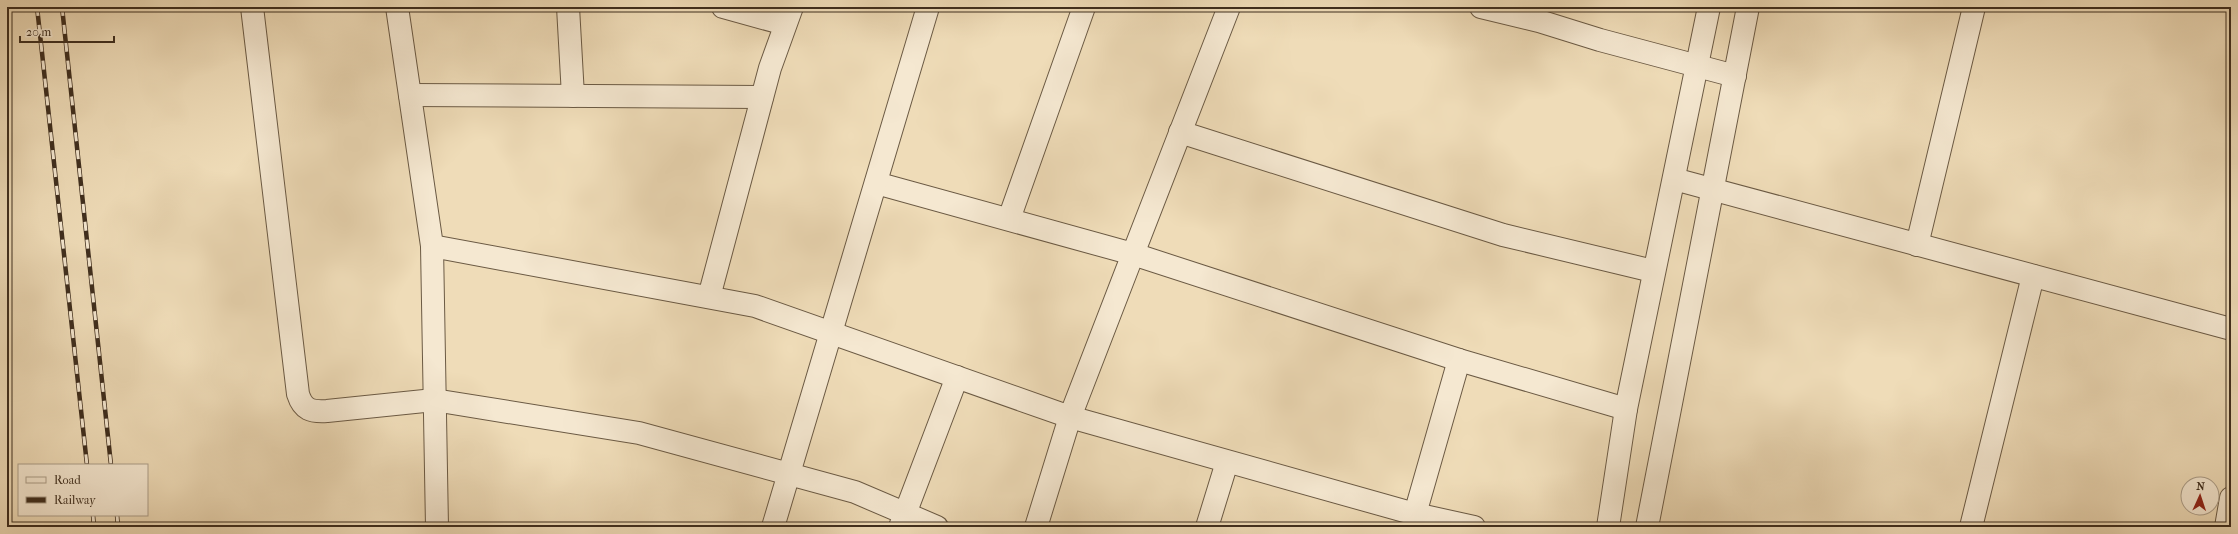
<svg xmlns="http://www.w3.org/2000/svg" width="2238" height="534" viewBox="0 0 2238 534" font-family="'IM FELL French Canon',serif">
	<rect width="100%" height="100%" fill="#efdcb8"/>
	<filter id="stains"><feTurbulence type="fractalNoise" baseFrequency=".005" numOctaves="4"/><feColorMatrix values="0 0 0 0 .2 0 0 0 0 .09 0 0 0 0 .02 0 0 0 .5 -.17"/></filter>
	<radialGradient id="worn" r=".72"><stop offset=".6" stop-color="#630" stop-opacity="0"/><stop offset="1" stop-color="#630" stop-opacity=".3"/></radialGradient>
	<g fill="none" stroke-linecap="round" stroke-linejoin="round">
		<g stroke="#6b5a44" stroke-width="24">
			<g id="minor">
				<path d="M252,7L298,394C303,410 311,412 327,411L434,400L639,433L855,492L937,527"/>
				<path d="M397,7L432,246"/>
				<path d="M568,7L573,96"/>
				<path d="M723,7L785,24"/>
				<path d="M1481,7L1539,21L1600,40L1735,76"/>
				<path d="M410,95L762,97"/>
				<path d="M1180,132L1503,235L1653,271"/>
				<path d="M1674,179L2231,329"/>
				<path d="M876,183L1133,254L1229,7"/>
				<path d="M1009,219L1084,7"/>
				<path d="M1917,245L1974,7"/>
				<path d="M709,297L770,68L792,7"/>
				<path d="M1459,360L1626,409"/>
				<path d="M437,527L432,246L755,306L1070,417L1133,254L1459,360L1415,514"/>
				<path d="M773,527L928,7"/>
				<path d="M900,527L957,377"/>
				<path d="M1036,527L1070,417L1415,514L1474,527"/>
				<path d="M1207,527L1227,462"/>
				<path d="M1971,527L2033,276"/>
				<path d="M2226,527L2231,498"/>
			</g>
		</g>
		<g stroke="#6b5a44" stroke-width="24">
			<g id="tertiary">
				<path d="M1608,527L1626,409L1709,7"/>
				<path d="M1647,527L1748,7"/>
			</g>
		</g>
		<use href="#minor" stroke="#f5e8d1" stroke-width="22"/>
		<use href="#tertiary" stroke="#f5e8d1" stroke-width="22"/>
		<g stroke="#3f2e1e" stroke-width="4.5">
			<g id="rail">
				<path d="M37,7L87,465"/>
				<path d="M62,7L111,465"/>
				<path d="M93,515L94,527"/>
				<path d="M117,515L118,527"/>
			</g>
		</g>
		<use href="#rail" stroke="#f5e8d1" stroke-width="3" stroke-dasharray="9" stroke-linecap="butt"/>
	</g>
	<rect width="2238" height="534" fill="none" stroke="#efdcb8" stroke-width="24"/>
	<rect x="8" y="8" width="2222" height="518" fill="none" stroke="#3f2e1e" stroke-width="2"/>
	<rect x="12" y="12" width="2214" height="510" fill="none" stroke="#3f2e1e"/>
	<rect x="18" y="464" width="130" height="52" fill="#f5e8d1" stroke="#ac9e89"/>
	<rect x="26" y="477" width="20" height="6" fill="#f5e8d1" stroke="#ac9e89"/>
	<text x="54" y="484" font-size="12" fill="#3f2e1e">Road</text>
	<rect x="26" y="497" width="20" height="6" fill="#3f2e1e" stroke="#ac9e89"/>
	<text x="54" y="504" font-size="12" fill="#3f2e1e">Railway</text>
	<g transform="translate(2200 496) rotate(3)"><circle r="19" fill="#f5e8d1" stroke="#ac9e89"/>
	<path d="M0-3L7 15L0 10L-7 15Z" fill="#8f2418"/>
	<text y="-6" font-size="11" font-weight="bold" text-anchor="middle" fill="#3f2e1e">N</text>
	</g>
	<path d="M20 36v6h94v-6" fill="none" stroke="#3f2e1e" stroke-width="2"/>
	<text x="26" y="36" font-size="12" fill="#3f2e1e" stroke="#f5e8d1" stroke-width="3" paint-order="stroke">20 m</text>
	<rect width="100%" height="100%" filter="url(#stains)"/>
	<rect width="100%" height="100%" fill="url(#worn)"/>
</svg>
